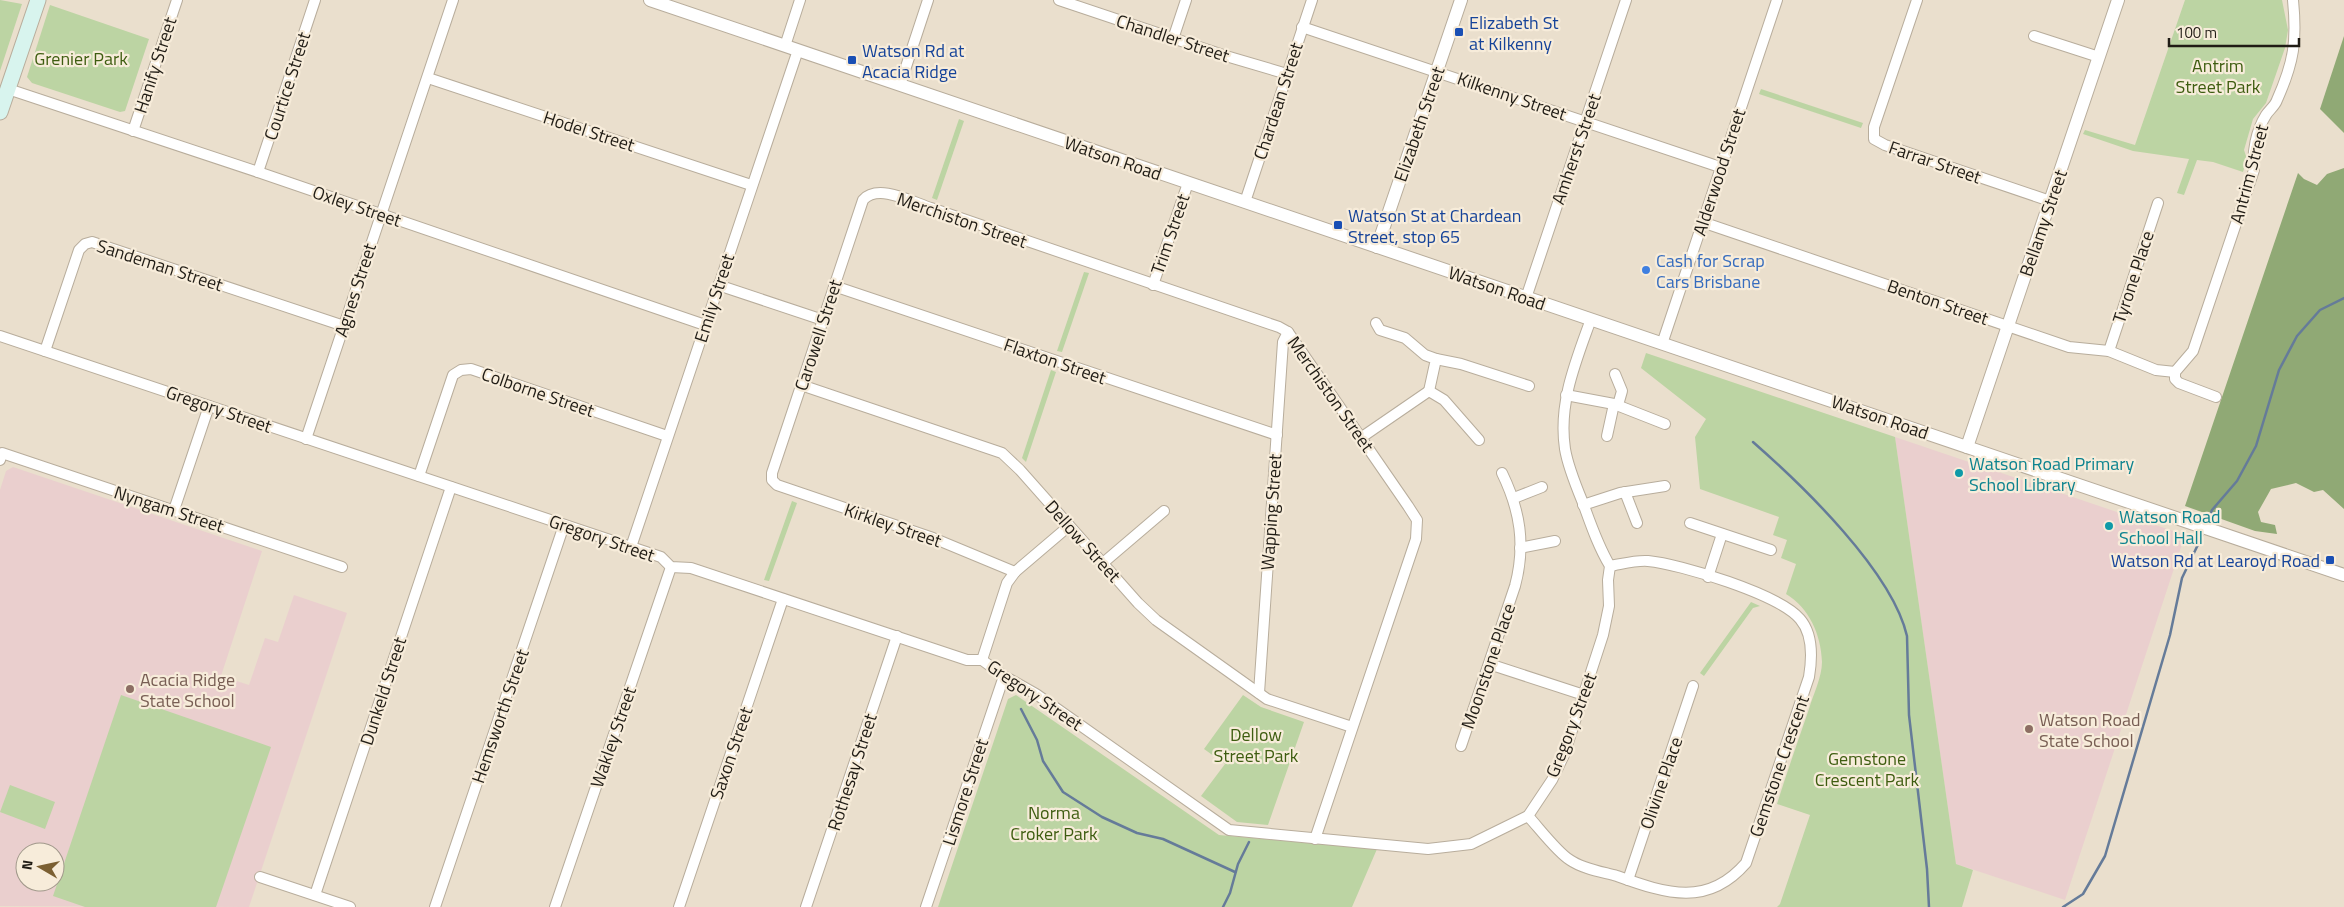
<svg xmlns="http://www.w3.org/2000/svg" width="2344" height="907" viewBox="0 0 2344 907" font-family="'Titillium Web',sans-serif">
	<rect width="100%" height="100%" fill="#eadfcd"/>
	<g fill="#eacfce" fill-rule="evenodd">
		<path d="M1895,437L2185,535L2065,900L1956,864Z"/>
		<path d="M13,467L262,551L221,676L249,685L265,638L278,642L294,595L347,613L249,907L0,906V490L6,471ZM25,852H55V882H25Z"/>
	</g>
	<g fill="#bcd4a3">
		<path d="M0,0L22,4L0,71Z"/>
		<path d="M2185,0H2282L2288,30L2285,48L2266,103L2253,119L2244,150L2247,159L2243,172L2213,162L2197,160L2184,195L2177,193L2189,159L2133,151L2083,134L2085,130L2135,145Z"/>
		<path d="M50,5L149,39L125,111L120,112L32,83L27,77Z"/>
		<path d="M1761,89L1863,123L1861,128L1759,94Z"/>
		<path d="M959,119L964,121L937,200L932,198Z"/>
		<path d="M1084,272L1089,273L1062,352L1057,351Z"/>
		<path d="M1646,353L1895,437L1956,864L1973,870L1962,907H1777L1780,904L1810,815L1777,804C1787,772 1798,741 1809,709C1813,695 1822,677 1822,662C1821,634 1809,608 1786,594L1796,564L1781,558L1787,540L1773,535L1779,517L1700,489L1695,437L1706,419L1641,368Z"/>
		<path d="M1051,370L1056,372L1026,462L1022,458Z"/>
		<path d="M792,501L797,503L769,581L764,580Z"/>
		<path d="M1751,602L1760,606L1753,608L1704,676L1700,673Z"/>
		<path d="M121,695L271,747L216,907H85L53,896Z"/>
		<path d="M1016,695L1219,835L1377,849L1352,907H938L1008,699Z"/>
		<path d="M1243,695L1261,707L1304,722L1268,825L1237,822L1201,796L1225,764L1204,749Z"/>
		<path d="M10,785L55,802L45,829L0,812Z"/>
	</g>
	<g fill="#90a975">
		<path d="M2344,36V133L2320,109Z"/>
		<path d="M2344,168V509L2323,490L2314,492L2296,483L2271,489L2258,512L2261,522L2275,525L2277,534L2255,531L2185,506L2298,173L2304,179L2317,185L2327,174Z"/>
	</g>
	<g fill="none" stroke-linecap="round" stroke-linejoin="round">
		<g stroke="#657b99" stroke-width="2.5">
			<path d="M1753,442C1802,485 1892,571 1907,636L1909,715L1927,869L1929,907"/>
			<path d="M2207,524L2212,510L2237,481L2256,446L2279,370L2297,336L2320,310L2344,298"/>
			<path d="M1021,709L1037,740L1043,761L1063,792L1102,817L1137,833L1163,839L1235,872"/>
			<path d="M1223,907L1230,893L1238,864L1249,842"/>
			<path d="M2063,907L2083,894L2105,856L2170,635L2182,578L2204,532"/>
		</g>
		<g stroke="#b8ad9c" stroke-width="12">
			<g id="minor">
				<path d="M1059,0L1226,56L1287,74"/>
				<path d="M1917,0L1874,127V139L1885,145L2050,201"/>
				<path d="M1302,27L1720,167"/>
				<path d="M2034,36L2099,57"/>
				<path d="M1173,39L1186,0"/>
				<path d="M785,46L800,0"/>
				<path d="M428,78L751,185"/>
				<path d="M900,85L928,0"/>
				<path d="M8,89L258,172L705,325"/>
				<path d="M133,131L177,0"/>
				<path d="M258,172L315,0"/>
				<path d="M1245,202L1312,0"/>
				<path d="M1702,222L2069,347L2109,351L2156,370L2175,372"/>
				<path d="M718,285L823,320"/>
				<path d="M1153,285L1188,183"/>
				<path d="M834,286L1277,435"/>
				<path d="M1526,298L1626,0"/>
				<path d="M1376,323L1380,330L1405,338L1425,355L1436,359L1429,391"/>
				<path d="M0,336L631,547L661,557L671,567L691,568L967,660H982L1004,676L1036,694L1229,830L1428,849L1471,844L1528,816L1552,780L1564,755L1603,635L1609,606L1608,580L1610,566C1598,546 1591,525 1583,503C1576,486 1568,467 1565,449C1558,403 1576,361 1591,319"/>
				<path d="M1662,344L1777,0"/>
				<path d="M45,351L79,250L85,244L92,242L344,326"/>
				<path d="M2109,351L2158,203"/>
				<path d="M1436,359L1461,364L1529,386"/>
				<path d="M2175,372L2193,351L2254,170C2252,152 2256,131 2266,115C2269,110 2275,106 2277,100C2294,62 2297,41 2293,0"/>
				<path d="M2175,372V379L2179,383L2216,397"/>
				<path d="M1615,374L1622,391L1618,405"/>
				<path d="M801,385L1002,453L1020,470L1138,603L1156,620L1267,699L1352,727"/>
				<path d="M1429,391L1444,400L1479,440"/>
				<path d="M1566,395L1614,404L1665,424"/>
				<path d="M1607,436L1614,404"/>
				<path d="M1362,437L1429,391"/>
				<path d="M306,439L453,0"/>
				<path d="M0,460L2,453L342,567"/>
				<path d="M419,476L453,375L461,370L471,369L667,436"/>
				<path d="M1625,492L1637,523"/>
				<path d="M1514,498L1542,487"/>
				<path d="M1583,505L1620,493L1665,486"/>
				<path d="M174,510L209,406"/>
				<path d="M1690,523L1771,550"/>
				<path d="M631,547L798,50"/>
				<path d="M1520,548L1555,541"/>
				<path d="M1103,563L1164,511"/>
				<path d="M1015,572L933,538L777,485L772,480V473L863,200C878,183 912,202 931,208L1279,327L1288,332L1408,506L1417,520L1416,539L1315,839"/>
				<path d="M1708,577L1722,534"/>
				<path d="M982,660L1007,583L1015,572L1069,526"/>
				<path d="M1489,664L1584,695"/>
				<path d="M1259,693L1283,342L1288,332"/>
				<path d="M1461,746L1515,586C1526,545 1520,510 1502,473"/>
				<path d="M1528,816C1539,828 1558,853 1570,860C1583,869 1603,872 1617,876C1667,894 1708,907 1746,863L1809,677C1812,659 1813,634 1800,619C1779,594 1680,564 1648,561C1636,560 1622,564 1610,566"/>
				<path d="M260,877L350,907"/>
				<path d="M1628,880L1693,686"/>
				<path d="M315,895L451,487"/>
				<path d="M435,907L564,525"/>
				<path d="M555,907L671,567"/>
				<path d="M679,907L783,599"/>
				<path d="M806,907L897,636"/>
				<path d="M926,907L1004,676"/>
			</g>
		</g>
		<g stroke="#b8ad9c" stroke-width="14">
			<g id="tertiary">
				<path d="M650,0L2344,575"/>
				<path d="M1377,247L1461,0"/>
				<path d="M1967,447L2118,0"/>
			</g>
		</g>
		<g stroke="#b8ad9c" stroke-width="17">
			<path id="secondary" d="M0,112L38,0"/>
		</g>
		<use href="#minor" stroke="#fff" stroke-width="10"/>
		<use href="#tertiary" stroke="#fff" stroke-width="12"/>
		<use href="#secondary" stroke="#d8f4ee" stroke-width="15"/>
	</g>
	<g fill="#1a4fb4" stroke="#f7ecda" stroke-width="2">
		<rect x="1454" y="27" width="10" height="10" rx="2.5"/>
		<rect x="847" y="55" width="10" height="10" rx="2.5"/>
		<rect x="1333" y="220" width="10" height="10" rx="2.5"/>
		<rect x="2325" y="555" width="10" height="10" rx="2.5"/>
	</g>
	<circle fill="#3f7fe0" stroke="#f7ecda" stroke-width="2" cx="1646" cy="270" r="5"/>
	<g fill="#0f9aa8" stroke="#f7ecda" stroke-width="2">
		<circle cx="1959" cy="473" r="5"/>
		<circle cx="2109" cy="526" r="5"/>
	</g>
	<g fill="#8d6e63" stroke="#f7ecda" stroke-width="2">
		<circle cx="130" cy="689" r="5"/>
		<circle cx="2029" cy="729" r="5"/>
	</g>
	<g text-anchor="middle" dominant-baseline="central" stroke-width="4.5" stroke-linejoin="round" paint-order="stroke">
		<g font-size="18" fill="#164399" stroke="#f7ecda" text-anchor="start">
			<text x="1469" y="22">Elizabeth St<tspan x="1469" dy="21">at Kilkenny</tspan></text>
			<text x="862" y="50">Watson Rd at<tspan x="862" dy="21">Acacia Ridge</tspan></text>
			<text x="1348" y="215">Watson St at Chardean<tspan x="1348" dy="21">Street, stop 65</tspan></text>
			<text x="2320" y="560" text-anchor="end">Watson Rd at Learoyd Road</text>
		</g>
		<g font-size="18" fill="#201c15" stroke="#f7ecda">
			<text transform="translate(1173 38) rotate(18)">Chandler Street</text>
			<text transform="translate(155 65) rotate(-72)">Hanify Street</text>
			<text transform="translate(287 86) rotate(-72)">Courtice Street</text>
			<text transform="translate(1512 96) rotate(19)">Kilkenny Street</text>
			<text transform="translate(1278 101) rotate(-72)">Chardean Street</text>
			<text transform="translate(1419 124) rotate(-71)">Elizabeth Street</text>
			<text transform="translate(589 131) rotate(18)">Hodel Street</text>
			<text transform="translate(1576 149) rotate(-71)">Amherst Street</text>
			<text transform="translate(1113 158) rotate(19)">Watson Road</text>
			<text transform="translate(1935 162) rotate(19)">Farrar Street</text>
			<text transform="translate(1719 172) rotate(-72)">Alderwood Street</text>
			<text transform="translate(2249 174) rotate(-75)">Antrim Street</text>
			<text transform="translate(357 206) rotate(19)">Oxley Street</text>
			<text transform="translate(962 220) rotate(19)">Merchiston Street</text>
			<text transform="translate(2043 223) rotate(-71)">Bellamy Street</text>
			<text transform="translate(1170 234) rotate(-71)">Trim Street</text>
			<text transform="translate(160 265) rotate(18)">Sandeman Street</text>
			<text transform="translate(2133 277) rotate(-72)">Tyrone Place</text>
			<text transform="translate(1497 288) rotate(19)">Watson Road</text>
			<text transform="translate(355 290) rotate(-72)">Agnes Street</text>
			<text transform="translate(714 298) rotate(-72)">Emily Street</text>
			<text transform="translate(1938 302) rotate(19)">Benton Street</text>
			<text transform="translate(818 335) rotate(-72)">Carowell Street</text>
			<text transform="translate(1055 361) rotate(19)">Flaxton Street</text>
			<text transform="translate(538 392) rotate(19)">Colborne Street</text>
			<text transform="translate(1331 394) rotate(55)">Merchiston Street</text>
			<text transform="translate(219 409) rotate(19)">Gregory Street</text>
			<text transform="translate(1880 417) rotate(19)">Watson Road</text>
			<text transform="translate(169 509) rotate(18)">Nyngam Street</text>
			<text transform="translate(1271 512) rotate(-86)">Wapping Street</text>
			<text transform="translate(893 525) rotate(19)">Kirkley Street</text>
			<text transform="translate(602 538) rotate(19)">Gregory Street</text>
			<text transform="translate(1083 541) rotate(48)">Dellow Street</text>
			<text transform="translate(1488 666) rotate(-71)">Moonstone Place</text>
			<text transform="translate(383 691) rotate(-72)">Dunkeld Street</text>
			<text transform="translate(1035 695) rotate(34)">Gregory Street</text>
			<text transform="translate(500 716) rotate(-71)">Hemsworth Street</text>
			<text transform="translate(1571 725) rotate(-69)">Gregory Street</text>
			<text transform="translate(613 737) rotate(-71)">Wakley Street</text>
			<text transform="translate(731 753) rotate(-71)">Saxon Street</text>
			<text transform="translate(1779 766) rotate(-71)">Gemstone Crescent</text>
			<text transform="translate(852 772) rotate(-72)">Rothesay Street</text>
			<text transform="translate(1661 783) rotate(-71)">Olivine Place</text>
			<text transform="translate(965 792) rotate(-72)">Lismore Street</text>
		</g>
		<g font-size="18" fill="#3e5d10" stroke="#f7ecda">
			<text x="81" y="58">Grenier Park</text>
			<text x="2218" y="65">Antrim<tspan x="2218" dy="21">Street Park</tspan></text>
			<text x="1256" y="734">Dellow<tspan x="1256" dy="21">Street Park</tspan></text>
			<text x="1867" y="758">Gemstone<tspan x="1867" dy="21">Crescent Park</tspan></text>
			<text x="1054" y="812">Norma<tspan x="1054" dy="21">Croker Park</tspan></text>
		</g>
		<g font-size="18" fill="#366cbe" stroke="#f7ecda" text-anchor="start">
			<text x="1656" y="260">Cash for Scrap<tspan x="1656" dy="21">Cars Brisbane</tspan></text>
		</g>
		<g font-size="18" fill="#0d838f" stroke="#f7ecda" text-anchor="start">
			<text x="1969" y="463">Watson Road Primary<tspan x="1969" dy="21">School Library</tspan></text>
			<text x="2119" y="516">Watson Road<tspan x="2119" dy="21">School Hall</tspan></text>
		</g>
		<g font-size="18" fill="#785e54" stroke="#f7ecda" text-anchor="start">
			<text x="140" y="679">Acacia Ridge<tspan x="140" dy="21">State School</tspan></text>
			<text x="2039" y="719">Watson Road<tspan x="2039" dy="21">State School</tspan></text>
		</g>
	</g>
	<g transform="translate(40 867) rotate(279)"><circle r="24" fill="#f7ecda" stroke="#a1998b"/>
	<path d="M0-4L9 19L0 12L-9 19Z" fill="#7b5f32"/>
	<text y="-8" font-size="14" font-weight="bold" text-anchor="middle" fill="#201c15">N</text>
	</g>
	<path d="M2169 38v8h130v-8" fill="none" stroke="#201c15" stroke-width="2.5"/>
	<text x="2176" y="38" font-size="15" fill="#201c15" stroke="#f7ecda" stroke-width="4" paint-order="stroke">100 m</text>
</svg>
